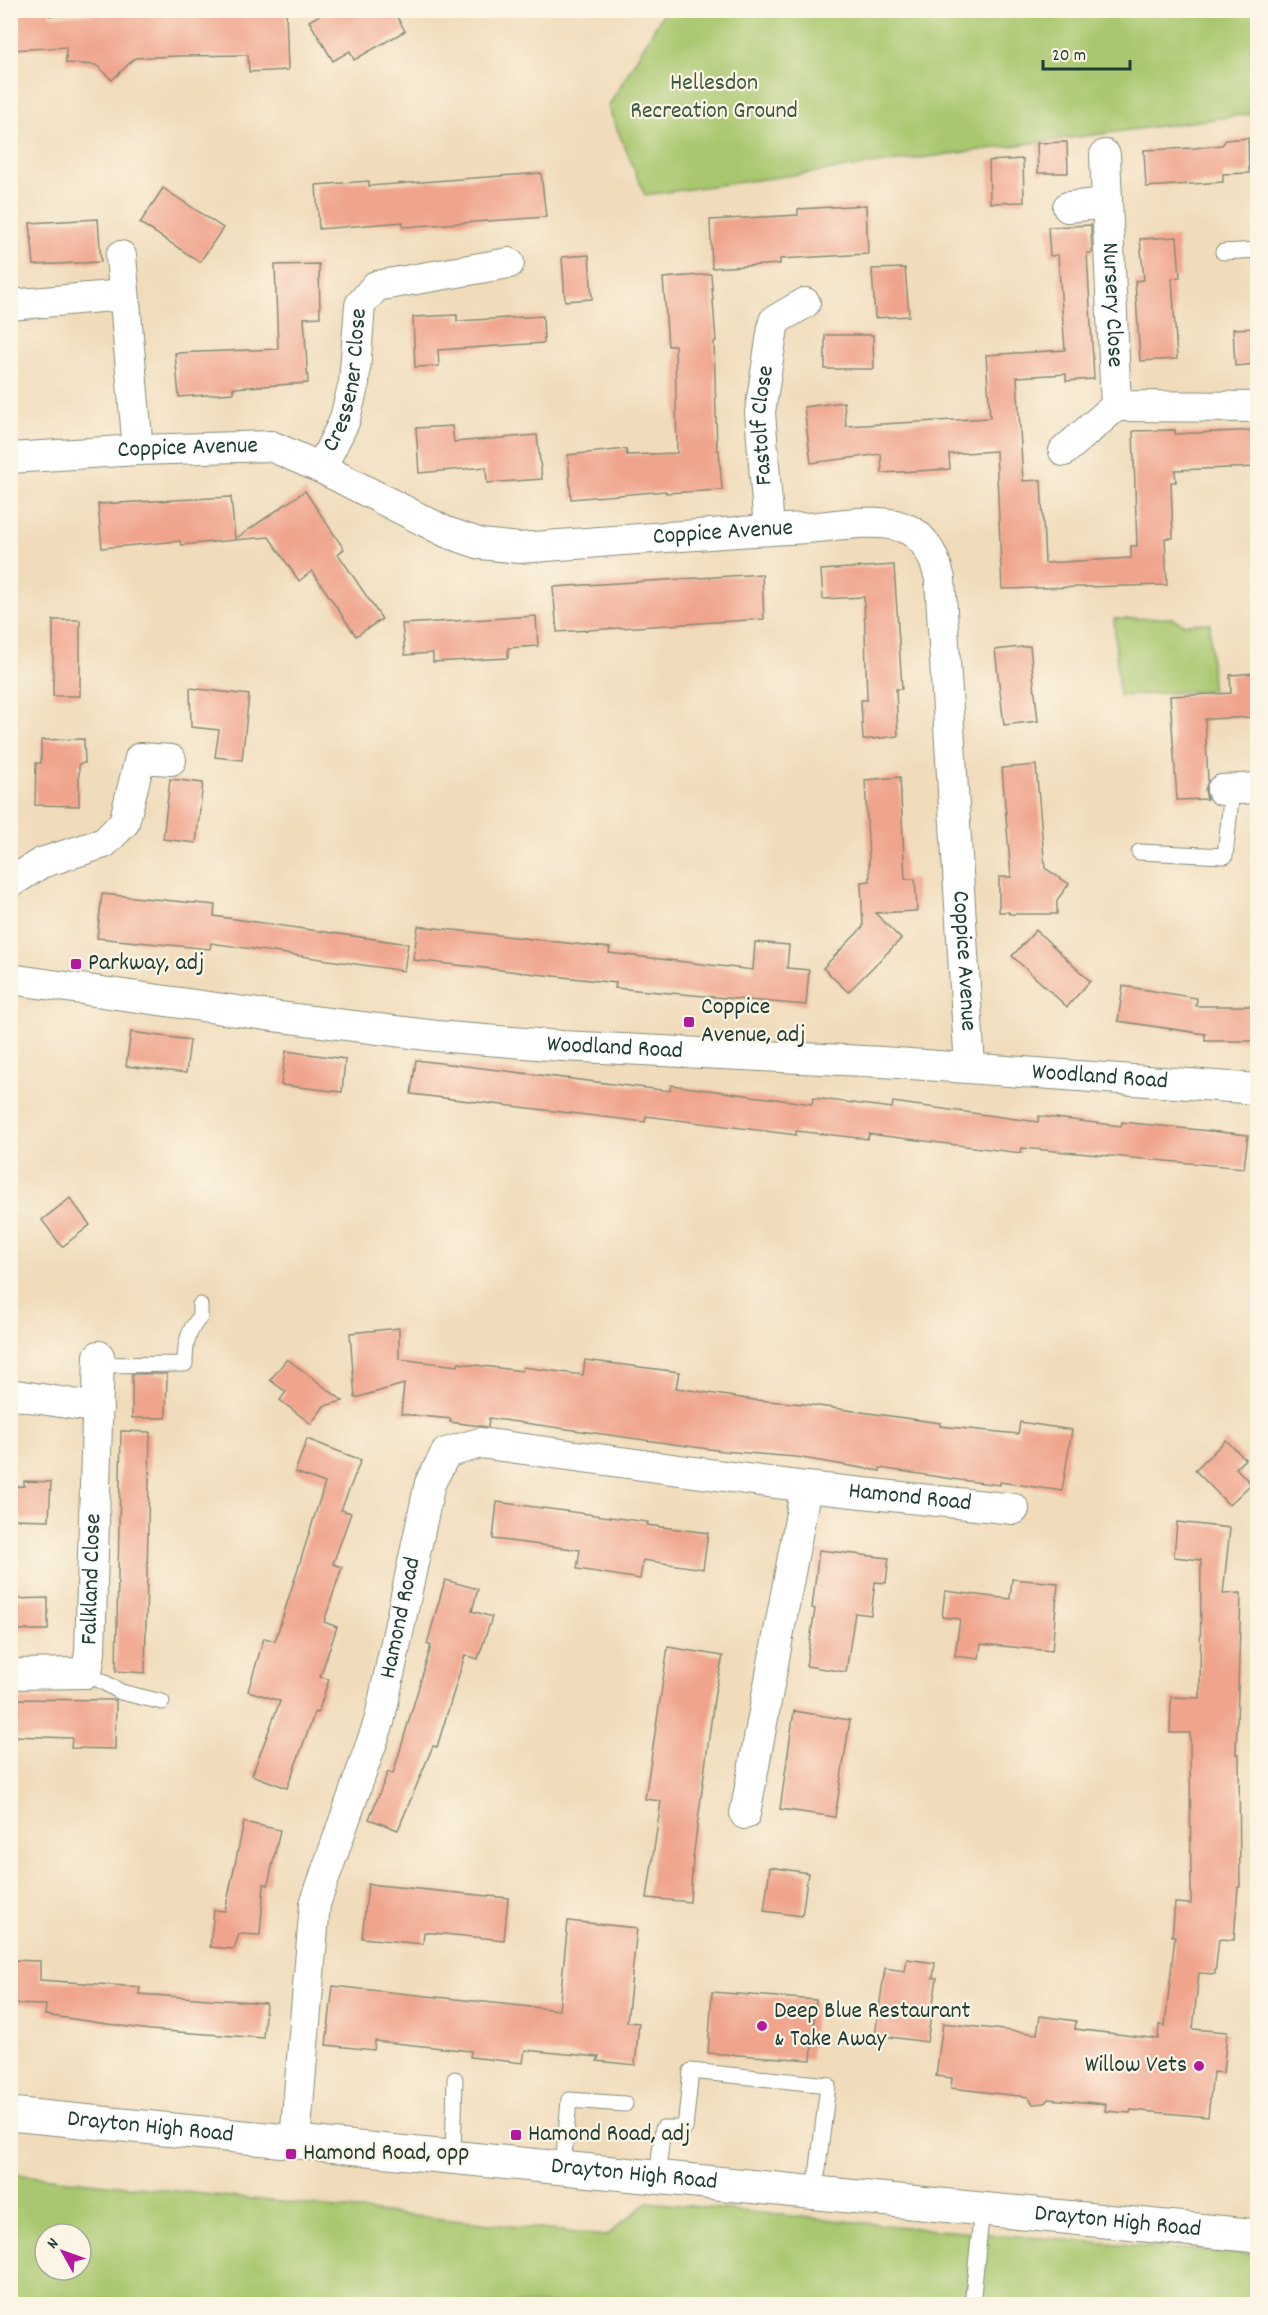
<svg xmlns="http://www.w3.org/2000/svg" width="1268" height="2315" viewBox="0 0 1268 2315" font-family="Dekko,sans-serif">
	<rect width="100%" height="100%" fill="#fcf5e5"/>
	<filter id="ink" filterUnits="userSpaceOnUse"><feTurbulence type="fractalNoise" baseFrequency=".0167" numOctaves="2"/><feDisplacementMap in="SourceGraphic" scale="12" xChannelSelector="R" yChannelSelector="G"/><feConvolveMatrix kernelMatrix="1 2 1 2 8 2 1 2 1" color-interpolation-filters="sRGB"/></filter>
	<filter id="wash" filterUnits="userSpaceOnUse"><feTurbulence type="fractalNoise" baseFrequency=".008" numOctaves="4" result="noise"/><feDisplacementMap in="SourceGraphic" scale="24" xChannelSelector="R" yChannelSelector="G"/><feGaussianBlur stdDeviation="1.35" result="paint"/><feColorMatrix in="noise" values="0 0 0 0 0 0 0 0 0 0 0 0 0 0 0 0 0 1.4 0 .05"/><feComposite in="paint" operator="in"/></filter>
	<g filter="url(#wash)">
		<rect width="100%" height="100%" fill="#f0dcbb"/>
		<g fill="#a8c76e" stroke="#648251" stroke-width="1.5" fill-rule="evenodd">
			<path d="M665,10L1257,11V113L645,195L608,107Z"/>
			<path d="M1172,618L1183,624L1210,623L1212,690L1119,696L1114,619Z"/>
			<path d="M11,2174L606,2236L648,2202L937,2230L1258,2255L1257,2304H11ZM45,2234H81V2270H45Z"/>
		</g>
		<g id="blocks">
			<g fill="#f0a48c">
				<path d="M10,10H49L50,16L117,13V10H286L288,70L249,72L248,55L177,56L135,58L112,80L96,65L66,63V47L10,50Z"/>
				<path d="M329,10H393L405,31L354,60L350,51L333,61L309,21Z"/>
				<path d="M1248,138L1249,173L1223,174V182L1146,187L1144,150L1194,148L1222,145L1226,140Z"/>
				<path d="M1067,142L1068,173H1038L1037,143Z"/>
				<path d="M1023,159L1024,202L990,203L989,161Z"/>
				<path d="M541,173L546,217L403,227V222L319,229L316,185L369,181V186Z"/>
				<path d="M163,188L223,228L200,262L140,223Z"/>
				<path d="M866,205L868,254L780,259V264L712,268L710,220L798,215V209Z"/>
				<path d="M98,219L101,262L34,265L30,223Z"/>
				<path d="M1091,225L1092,253H1087L1094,379L1066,381V374L1017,377L1023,481L1041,480L1045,563L1131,558V546H1137L1133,431L1175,430V434L1257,430V467L1175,470L1176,482H1171L1173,538H1165L1167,585L1002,589L996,451L949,454L950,469L882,473L881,454L811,463L804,407L844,402L846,426L990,418L986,355L1065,350L1058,255L1050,256L1048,227Z"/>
				<path d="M1177,237L1180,277L1172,278L1177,359L1140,361L1135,281L1144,280L1140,239Z"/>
				<path d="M589,255L592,299L565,301L562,257Z"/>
				<path d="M319,264L320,317L304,318L308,383L233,388V393L179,397L175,353L278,349L275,265Z"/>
				<path d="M905,268L909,316L875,318L872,269Z"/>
				<path d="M711,274L716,341L714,342L717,450H719L722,490L666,493V491L571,499L568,455L626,449L627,455L677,453L675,345L668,346L663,278Z"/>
				<path d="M457,315V321L543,316L544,343L438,350L439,366L415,367L413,317Z"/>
				<path d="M1257,328V364L1235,366L1233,329Z"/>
				<path d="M825,335H873L874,369H825Z"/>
				<path d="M452,426L454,442L537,435L542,479L487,483L486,467L419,473L416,428Z"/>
				<path d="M305,491L344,549L338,554L382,619L356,636L312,571L299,581L269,537L181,545L180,541L102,548L98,504L231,497L235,539Z"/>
				<path d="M894,565L902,689H896L898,736L863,740L861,700H867L864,597L823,599L821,570Z"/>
				<path d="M762,574L764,619L557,632L553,587Z"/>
				<path d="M536,616L538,646L508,648V658L433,662V653L405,655L402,624Z"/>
				<rect x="53" y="620" width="27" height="76"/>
				<path d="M1030,646L1038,721L1004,725L995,650Z"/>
				<path d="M1257,673V717L1205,719L1208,781L1205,790L1207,799L1177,800L1170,696L1231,693L1230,675Z"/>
				<path d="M190,688L249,695L242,760L215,757L219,730L191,727Z"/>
				<path d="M84,739L85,763L79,764V806L35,805L36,763H41V740Z"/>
				<path d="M1036,765L1045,868L1069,884L1057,900V914H1009V912H999V877H1011L1002,768Z"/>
				<path d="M900,777L905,879H915L917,911L875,913L901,939L848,992L823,968L863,927L861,882L870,881L865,780Z"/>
				<path d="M170,779L203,783L196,843L163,839Z"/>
				<path d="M102,894L215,905L214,916L408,944L404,971L211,943L210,949L97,938Z"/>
				<path d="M418,926L610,948L609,953L753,970L755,942L789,945L787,968L809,970L806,1005L615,988L616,983L413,960Z"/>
				<path d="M1036,930L1090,981L1067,1007L1012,956Z"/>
				<path d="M1123,986L1197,998L1196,1006H1257V1041H1205V1034L1118,1021Z"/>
				<path d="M131,1032L190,1040L186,1073L126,1066Z"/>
				<path d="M286,1051L345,1059L342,1092L281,1085Z"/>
				<path d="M416,1060L670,1091L671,1085L812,1104L813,1098L892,1108L893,1102L1038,1122L1039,1116L1121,1126L1122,1122L1248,1135L1244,1168L1022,1148L1021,1153L869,1134L868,1139L796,1131V1135L646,1116L645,1122L411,1094Z"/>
				<path d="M70,1198L90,1225L62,1247L42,1220Z"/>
				<path d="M399,1328V1359L458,1366L459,1363L522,1371L523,1367L583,1375L585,1360L679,1372L676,1388L754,1400L804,1404L940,1423V1426L1018,1434L1020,1422L1072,1430L1062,1491L1000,1482V1485L959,1480L880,1468V1471L796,1457L723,1451L489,1418L488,1427L450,1422L451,1419L401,1414L404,1384L355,1398L350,1333Z"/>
				<path d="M287,1359L343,1401L324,1406L311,1424L280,1400L286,1392L270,1380Z"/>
				<path d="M132,1374H167L166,1418H132Z"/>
				<path d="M121,1431L150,1432L145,1673L116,1671Z"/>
				<path d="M307,1439L361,1460L341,1510L351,1513L333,1564L342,1567L324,1622L337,1627L320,1677L329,1679L318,1713L315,1712L287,1788L252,1775L280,1701L248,1691L264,1638L275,1641L325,1483L295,1472Z"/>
				<path d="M1226,1440L1245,1459L1236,1468L1251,1484L1229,1505L1195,1470Z"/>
				<path d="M24,1481L51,1482L49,1520L10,1519V1487L24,1486Z"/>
				<path d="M497,1502L648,1522L647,1525L708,1533L703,1569L643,1560L640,1579L577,1569L580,1550L493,1539Z"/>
				<path d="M1177,1522L1230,1528L1223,1594L1241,1593L1236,1754H1239L1240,1887H1238L1234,1940L1219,1939L1215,1974L1199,1973L1193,2029L1227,2032L1223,2073L1213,2072L1208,2117L1131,2110L1130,2113L1105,2111L1106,2104L1048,2099L1045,2103L1033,2104L1028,2097L951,2088L952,2078L936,2076L943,2023L1037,2034L1040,2016L1076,2021L1075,2029L1158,2039L1159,2025L1165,2026L1175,1936H1172L1175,1903L1191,1904L1190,1733H1170L1171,1697L1200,1698L1201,1560L1174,1557Z"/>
				<path d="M819,1550L889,1558L886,1583L875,1582L871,1615L855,1613L846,1672L806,1666L815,1609L812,1608Z"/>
				<path d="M1012,1579L1058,1583L1052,1651L981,1644L979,1659L955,1656L960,1619L942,1617L945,1591L1010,1599Z"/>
				<path d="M445,1580L478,1589L472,1611L492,1617L478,1659L465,1655L437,1747L433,1746L398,1830L369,1819L388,1772L393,1774L431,1646L427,1644Z"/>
				<path d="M48,1598V1630H10V1599Z"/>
				<path d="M668,1647L723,1656L715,1692L693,1858L690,1902L647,1898L661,1801L645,1799Z"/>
				<path d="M10,1699L116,1700L115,1749L71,1748L72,1738L10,1736Z"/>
				<path d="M794,1711L850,1720L835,1817L780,1809Z"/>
				<path d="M244,1822L280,1830L268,1885L264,1884L260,1935L239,1934L234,1949L210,1947L214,1910L225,1911Z"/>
				<path d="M770,1867L808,1873L802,1916L764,1911Z"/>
				<path d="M368,1884L508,1898L504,1940L424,1932L423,1944L362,1938Z"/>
				<path d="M568,1921L637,1928L627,2022L639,2023L635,2065L597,2061L599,2057L525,2050L523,2063L470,2057L471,2051L375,2041L374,2050L326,2045L333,1986L559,2010Z"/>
				<path d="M907,1959L935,1963L933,1978H937L927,2042L875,2035L885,1968L905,1971Z"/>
				<path d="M10,1960L40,1961V1980L140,1987L139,1994L266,2003L263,2038L150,2030L45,2015L46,2005L10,2004Z"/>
				<path d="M712,1992L816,2000L811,2060L708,2053Z"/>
			</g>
		</g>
	</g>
	<g filter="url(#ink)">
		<use href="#blocks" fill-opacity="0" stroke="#888c78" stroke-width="1.5"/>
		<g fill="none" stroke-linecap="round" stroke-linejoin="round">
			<g stroke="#888c78" stroke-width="17">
				<g id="service">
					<path d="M1223,252L1258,250"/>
					<path d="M1139,852L1225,856L1232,790"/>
					<path d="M99,1365L185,1364C185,1345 187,1332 200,1317V1305"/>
					<path d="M87,1673L121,1692L162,1702"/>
					<path d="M453,2156L455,2079"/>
					<path d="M563,2167L569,2100L625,2104"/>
					<path d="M657,2177L663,2128H685L691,2071L828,2085L815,2193"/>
					<path d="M973,2295L982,2209"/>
				</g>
			</g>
			<g stroke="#888c78" stroke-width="32">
				<g id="minor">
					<path id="s1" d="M1105,155L1116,406L1258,407"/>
					<path d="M1068,207L1107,203"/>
					<path d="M121,256L138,450"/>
					<path d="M10,305L123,295"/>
					<path d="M1064,451L1116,406"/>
					<path id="s2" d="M10,458L138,450L271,446L321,468L446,532L481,544L519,548C615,541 710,533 806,528C833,526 876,518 902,527C925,534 935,558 940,579L970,1068"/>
					<path id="s3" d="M321,468L344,422L354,383L360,305L376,286L509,263"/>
					<path id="s4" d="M769,530L760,412L774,321L805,303"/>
					<path d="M1222,790L1258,788"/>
					<path d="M10,883L41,863L104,843L124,823L140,758L171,760"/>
					<path id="s5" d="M10,979L280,1017L436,1036L562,1046L883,1062L1258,1089"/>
					<path d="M10,1394L98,1408"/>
					<path id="s6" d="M10,1674L87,1673L90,1652L99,1356"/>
					<path d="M745,1814L806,1487"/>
					<path id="s7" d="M295,2141L315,1904L379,1722L430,1483L446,1453L480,1443L806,1487L1014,1509"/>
				</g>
			</g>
			<g stroke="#888c78" stroke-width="35">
				<g id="primary">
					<path id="s8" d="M10,2114L1258,2236"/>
				</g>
			</g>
			<use href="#service" stroke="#fff" stroke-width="15"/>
			<use href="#minor" stroke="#fff" stroke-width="30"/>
			<use href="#primary" stroke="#fff" stroke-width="33"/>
		</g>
	</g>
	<g fill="#b5179e" stroke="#fcf5e5" stroke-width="2">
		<rect x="70" y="958" width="12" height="12" rx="3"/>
		<rect x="683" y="1016" width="12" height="12" rx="3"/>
		<circle cx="762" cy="2026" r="6"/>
		<circle cx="1199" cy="2066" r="6"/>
		<rect x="510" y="2129" width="12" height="12" rx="3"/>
		<rect x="285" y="2148" width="12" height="12" rx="3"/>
	</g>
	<g text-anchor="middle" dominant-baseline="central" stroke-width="4.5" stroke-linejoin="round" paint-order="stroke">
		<g font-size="24" fill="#3a5940" stroke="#fcf5e5">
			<text x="714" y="84">Hellesdon<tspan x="714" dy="28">Recreation Ground</tspan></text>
		</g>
		<g font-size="24" fill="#1f3d34" stroke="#fcf5e5">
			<text stroke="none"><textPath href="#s1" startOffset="150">Nursery Close</textPath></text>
			<text stroke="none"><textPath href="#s3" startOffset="93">Cressener Close</textPath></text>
			<text stroke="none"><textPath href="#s4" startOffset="105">Fastolf Close</textPath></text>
			<text stroke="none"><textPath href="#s2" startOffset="178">Coppice Avenue</textPath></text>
			<text stroke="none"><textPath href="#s2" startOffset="736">Coppice Avenue</textPath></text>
			<text stroke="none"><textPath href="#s2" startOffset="1366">Coppice Avenue</textPath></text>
			<text stroke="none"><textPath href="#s5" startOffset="609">Woodland Road</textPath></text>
			<text stroke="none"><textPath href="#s5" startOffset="1095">Woodland Road</textPath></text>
			<text stroke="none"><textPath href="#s7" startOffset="1178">Hamond Road</textPath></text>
			<text stroke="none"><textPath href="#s6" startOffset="171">Falkland Close</textPath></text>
			<text stroke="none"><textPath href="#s7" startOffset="537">Hamond Road</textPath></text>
			<text stroke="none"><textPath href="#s8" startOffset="141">Drayton High Road</textPath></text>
			<text stroke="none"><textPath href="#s8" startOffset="627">Drayton High Road</textPath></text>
			<text stroke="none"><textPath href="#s8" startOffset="1113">Drayton High Road</textPath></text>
		</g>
		<g font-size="24" fill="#1f3d34" stroke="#fcf5e5" text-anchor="start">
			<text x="88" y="964">Parkway, adj</text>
			<text x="701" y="1008">Coppice<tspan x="701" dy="28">Avenue, adj</tspan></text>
			<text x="774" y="2012">Deep Blue Restaurant<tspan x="774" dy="28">&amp; Take Away</tspan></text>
			<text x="1187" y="2066" text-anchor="end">Willow Vets</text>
			<text x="528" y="2135">Hamond Road, adj</text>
			<text x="303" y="2154">Hamond Road, opp</text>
		</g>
	</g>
	<rect width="1268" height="2315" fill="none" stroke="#fcf5e5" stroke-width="36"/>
	<g transform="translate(63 2252) rotate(310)"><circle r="28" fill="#fcf5e5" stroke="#a4ab9e" stroke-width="1.5"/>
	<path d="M0-4.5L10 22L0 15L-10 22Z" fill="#b5179e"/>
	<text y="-9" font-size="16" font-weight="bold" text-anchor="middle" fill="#1f3d34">N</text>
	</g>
	<path d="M1043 60v9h87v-9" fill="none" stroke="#1f3d34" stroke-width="3"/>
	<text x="1052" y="60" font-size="18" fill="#1f3d34" stroke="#fcf5e5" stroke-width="4.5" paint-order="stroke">20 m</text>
</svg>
